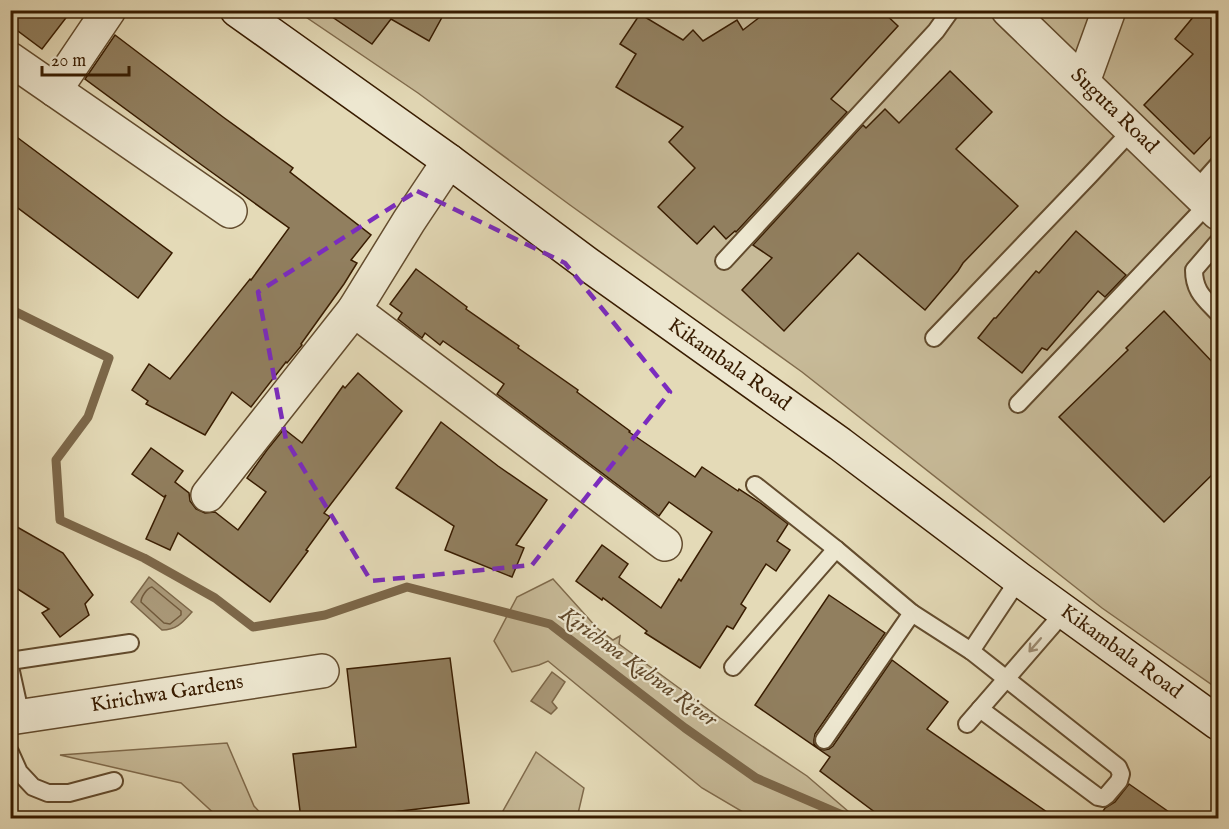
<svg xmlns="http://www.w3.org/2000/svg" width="1229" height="829" viewBox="0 0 1229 829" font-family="'IM FELL English',serif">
	<rect width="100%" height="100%" fill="#e4dab7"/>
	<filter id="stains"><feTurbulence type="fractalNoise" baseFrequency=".00333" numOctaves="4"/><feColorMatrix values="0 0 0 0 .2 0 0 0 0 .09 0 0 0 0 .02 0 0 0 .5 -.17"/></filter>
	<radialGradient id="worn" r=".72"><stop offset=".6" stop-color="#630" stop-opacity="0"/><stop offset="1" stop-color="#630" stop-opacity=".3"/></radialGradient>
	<g fill="#c7ba98" stroke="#806b4c" stroke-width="1.5">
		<path d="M297,11H1218V689L1102,608L802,372L570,205L418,93Z"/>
		<path d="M553,579L597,628L613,640L620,636L619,644L720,718L807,776L856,818H753L702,788L548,661L539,665L512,672L494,641L517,597Z"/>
		<path d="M227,743L254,806L265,818H219L181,783L60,755Z"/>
		<path d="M536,752L584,788L577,818H499Z"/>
	</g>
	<g fill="#aa9979" stroke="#7c6749" stroke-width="1.5">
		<path d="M149,577L192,612C183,622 177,630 162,630L131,602Z"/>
		<path d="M552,672L565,682L552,702L557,708L551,714L531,701Z"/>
	</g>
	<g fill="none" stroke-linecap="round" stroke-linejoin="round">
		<path stroke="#715a3c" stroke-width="1.5" d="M152,587L181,611V615L170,624L164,623L141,602C141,597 147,588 152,587Z"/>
		<path stroke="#7c6749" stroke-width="9" d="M10,309L109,358L88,417L56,460L60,520L144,558L215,598L253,627L325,615L407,587L550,624L685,728L756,778L849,818"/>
	</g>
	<g fill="#917f5f" stroke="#381c00" stroke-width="1.5">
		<path d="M10,10H72L42,49L10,25Z"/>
		<path d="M322,10H446L429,41L391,19L372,44Z"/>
		<path d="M769,10H881L898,26L831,99L847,112L736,232L735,231L726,239L714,226L697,244L658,207L695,168L669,142L683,127L616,87L636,54L620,44L640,14L683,40L693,30L703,41L737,20L743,30Z"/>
		<path d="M1199,10H1218V129L1194,154L1144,105L1193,54L1175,39Z"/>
		<path d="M115,35L223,117L293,168L290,172L371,235L351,260L357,263L344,284L301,344L302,345L287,363L286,362L251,407L232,392L205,435L146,404L148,401L132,390L149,364L170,379L250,279L251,280L289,228L192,158L85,79Z"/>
		<path d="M950,71L992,112L956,149L1018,206L963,263L958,271L925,310L858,253L784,331L742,290L772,258L753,245L863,125L866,128L885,109L899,123Z"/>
		<path d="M10,132L172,253L138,298L10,202Z"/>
		<path d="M1076,231L1126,275L1105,297L1098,291L1047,350L1042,348L1022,373L978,338L994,318H996L1036,271L1039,273Z"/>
		<path d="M416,269L467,307L466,309L519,346L518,348L578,390L577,392L630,431L629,432L695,477L702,467L738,491L739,489L759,502L788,524L777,541L790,550L776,571L766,564L741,604L746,608L733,629L727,626L700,668L645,633L647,631L603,598L602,600L576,581L602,545L628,564L619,577L661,608L679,579L681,581L712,532L669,502L659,516L497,394L504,384L443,341L440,345L425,333L422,338L398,319L402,313L390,304Z"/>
		<path d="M1164,311L1218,368V469L1164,522L1059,417L1128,350L1126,348Z"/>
		<path d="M358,373L402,411L324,513L330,517L306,550L308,551L270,602L178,533L170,550L146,539L166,495L164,497L132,474L151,448L183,471L175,482L189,493L190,501L196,509L205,513L215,512L238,530L266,492L247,478L267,450L284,429L302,443L343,386L345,388Z"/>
		<path d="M441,422L498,466L547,500L516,545L524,548L512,577L445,550L454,526L396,488Z"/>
		<path d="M10,523L63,553L93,595L85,604L89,615L60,637L42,613L49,609L10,584Z"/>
		<path d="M829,595L885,633L815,734L814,740V744L818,748L824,750L829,749L833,746L892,660L948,702L927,729L1057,819H884L820,771L830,757L755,705Z"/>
		<path d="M450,658L469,803L332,819H301L293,754L356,747L347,669Z"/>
		<path d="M1129,784L1179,819H1098L1105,808L1115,802Z"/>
	</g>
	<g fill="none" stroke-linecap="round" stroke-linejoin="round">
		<g stroke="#634c2e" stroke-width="20">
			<g id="lane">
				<path d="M1195,191L1218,165"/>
				<path d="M1218,242L1194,270C1194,291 1204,298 1218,313"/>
				<path d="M724,261L936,31L951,10"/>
				<path d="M934,338L1090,175L1133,129"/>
				<path d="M1018,404L1209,203"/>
				<path d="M755,485L836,549L912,613L971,651L1118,767L1121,774L1119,781L1107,795L1103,798L1098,797L980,709"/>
				<path d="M971,651L1019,579"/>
				<path d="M10,661L130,643"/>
				<path d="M10,667L21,717"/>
				<path d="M733,667L836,549"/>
				<path d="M967,724L1065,611"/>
				<path d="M824,740L912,613"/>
				<path d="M10,752L19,772L33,787L48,793H69L114,781"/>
			</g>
		</g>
		<g stroke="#634c2e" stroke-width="36">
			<g id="street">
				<path d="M1008,10L1218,213"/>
				<path d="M10,59L230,211"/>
				<path d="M1083,82L1109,10"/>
				<path d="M55,90L109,10"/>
				<path d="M354,310L665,544"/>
				<path d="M208,495L354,310L409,221L449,161"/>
				<path d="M10,718L322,671"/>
			</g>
		</g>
		<g stroke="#381c00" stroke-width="36">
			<path id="secondary" d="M237,10L449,161L586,263L840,444L1019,579L1218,723"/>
		</g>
		<use href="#lane" stroke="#ede7d0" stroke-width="16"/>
		<use href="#street" stroke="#ede7d0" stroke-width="33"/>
		<use href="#secondary" stroke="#ede7d0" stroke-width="33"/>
	</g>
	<defs><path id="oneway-shaft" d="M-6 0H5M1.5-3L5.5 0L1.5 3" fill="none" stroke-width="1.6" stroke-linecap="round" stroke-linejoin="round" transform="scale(1.5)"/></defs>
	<use stroke="#9c8c72" href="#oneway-shaft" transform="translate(1035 645) rotate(131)"/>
	<path fill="none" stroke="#7b2cbf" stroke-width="4.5" stroke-dasharray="12 8" stroke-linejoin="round" d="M417,191L565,263L670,392L532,565L371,581L286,440L258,292Z"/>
	<g text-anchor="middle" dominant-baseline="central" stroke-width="4.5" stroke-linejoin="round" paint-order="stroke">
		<g font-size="21" fill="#381c00" stroke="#ede7d0">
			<text transform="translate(1114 111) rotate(44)">Suguta Road</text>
			<text transform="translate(729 365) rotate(35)">Kikambala Road</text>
			<text transform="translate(1121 652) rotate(36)">Kikambala Road</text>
			<text transform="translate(167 694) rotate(-9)">Kirichwa Gardens</text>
		</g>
		<g font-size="22" font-style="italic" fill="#60482a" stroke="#ede7d0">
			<text transform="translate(638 667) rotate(36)">Kirichwa Kubwa River</text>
		</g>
	</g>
	<rect width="1229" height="829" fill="none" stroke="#e4dab7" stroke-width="36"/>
	<rect x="12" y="12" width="1205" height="805" fill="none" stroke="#381c00" stroke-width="3"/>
	<rect x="18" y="18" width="1193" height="793" fill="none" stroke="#381c00" stroke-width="1.5"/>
	<path d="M42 66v9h87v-9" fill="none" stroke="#381c00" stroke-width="3"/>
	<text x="51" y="66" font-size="18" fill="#381c00" stroke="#ede7d0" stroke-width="4.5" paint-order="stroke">20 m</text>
	<rect width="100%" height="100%" filter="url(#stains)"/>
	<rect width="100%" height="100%" fill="url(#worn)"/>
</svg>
